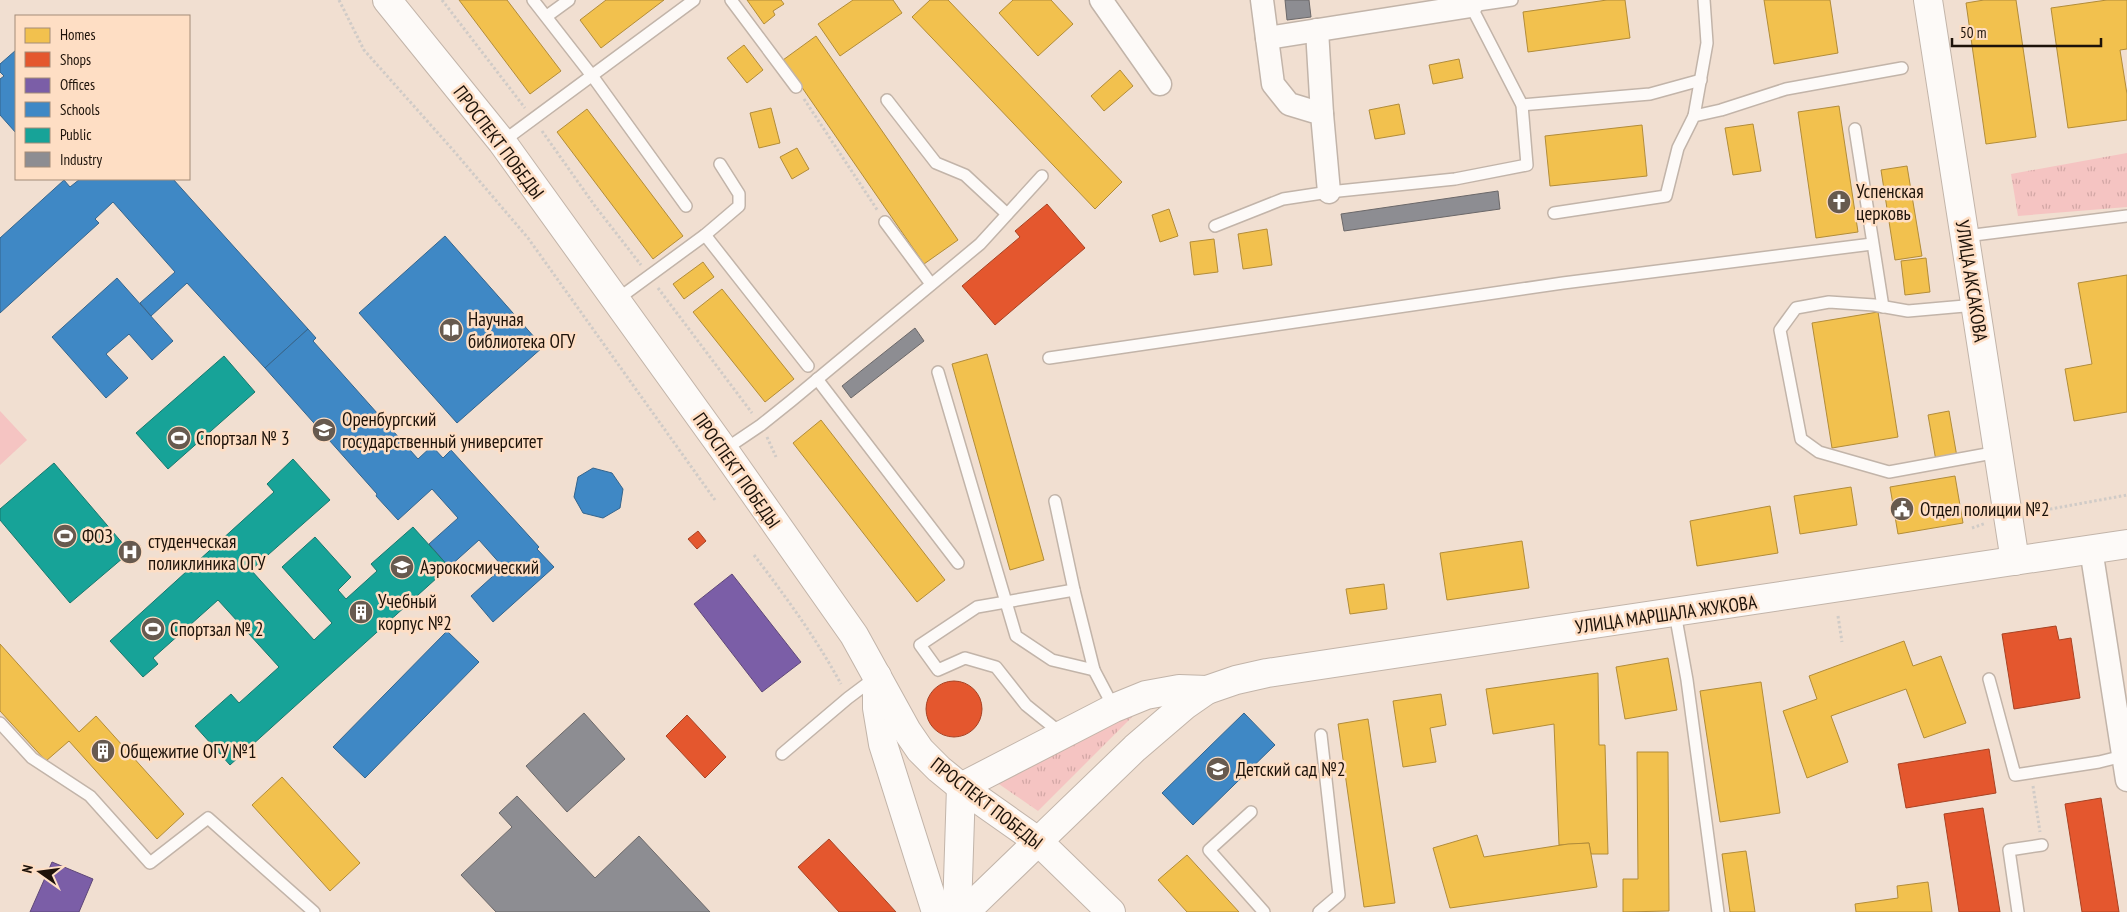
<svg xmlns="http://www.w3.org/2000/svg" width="2127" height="912" viewBox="0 0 2127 912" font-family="'PT Sans Narrow',sans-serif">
	<defs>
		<pattern id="grass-tufts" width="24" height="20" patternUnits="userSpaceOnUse" patternTransform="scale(1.25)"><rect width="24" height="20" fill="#f5c4c2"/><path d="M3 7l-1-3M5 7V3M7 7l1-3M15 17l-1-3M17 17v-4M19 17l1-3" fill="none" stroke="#d2a7a5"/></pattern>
	</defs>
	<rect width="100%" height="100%" fill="#f1dfd1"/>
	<g fill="url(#grass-tufts)">
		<path d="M2127,153V207L2018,216L2011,174Z"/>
		<path d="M1137,712L1038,811L996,782Z"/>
	</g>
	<path fill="#f5c4c2" d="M0,411L27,440L0,465Z"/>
	<g fill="#f2c14e" stroke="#b28c39">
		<path d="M459,0H507L561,71L530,94Z"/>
		<path d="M606,0H664L601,48L580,20Z"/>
		<path d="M747,0H781L784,4L773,11L775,15L764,24Z"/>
		<path d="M853,0H893L902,13L840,56L818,24Z"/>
		<path d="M930,0H948L1122,182L1095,209L912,17Z"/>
		<path d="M1013,0H1051L1073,24L1038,56L999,13Z"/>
		<path d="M1607,0H1625L1630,38L1528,52L1523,12Z"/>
		<path d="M1764,0H1830L1838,53L1774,64Z"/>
		<path d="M1984,0H2016L2036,137L1986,144L1966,3Z"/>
		<path d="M2107,0H2127V49L2120,50L2127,94V120L2068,128L2051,8Z"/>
		<path d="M816,36L958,240L924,264L783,60Z"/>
		<path d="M744,45L763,70L747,83L727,58Z"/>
		<path d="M1459,59L1463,78L1433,84L1429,65Z"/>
		<path d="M1120,70L1133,86L1104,111L1091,96Z"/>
		<path d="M1399,104L1405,134L1375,139L1369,110Z"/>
		<path d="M1839,106L1858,232L1816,238L1798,112Z"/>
		<path d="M771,108L780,143L759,148L750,113Z"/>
		<path d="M587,109L683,236L653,259L557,132Z"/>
		<path d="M1753,124L1761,171L1733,175L1725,128Z"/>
		<path d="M1642,125L1647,176L1550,186L1545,136Z"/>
		<path d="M797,148L809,169L792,179L780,157Z"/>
		<path d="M1907,166L1922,256L1895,260L1881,170Z"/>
		<path d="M1169,209L1178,236L1160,242L1152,215Z"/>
		<path d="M1267,229L1272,265L1243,269L1238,234Z"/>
		<path d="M1214,239L1218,272L1194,275L1190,242Z"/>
		<path d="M1926,258L1930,292L1905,295L1901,261Z"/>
		<path d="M703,262L714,277L684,299L673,284Z"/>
		<path d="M2127,275V412L2074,421L2065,369L2092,364L2078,283Z"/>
		<path d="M722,289L794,379L765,402L693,312Z"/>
		<path d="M1878,312L1898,437L1832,448L1812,323Z"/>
		<path d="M987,354L1044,560L1010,570L952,364Z"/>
		<path d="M1949,411L1957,457L1936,461L1928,415Z"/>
		<path d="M821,420L945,580L917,602L793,443Z"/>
		<path d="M1955,476L1963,523L1898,534L1890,487Z"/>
		<path d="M1851,487L1857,525L1800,534L1794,496Z"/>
		<path d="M1770,506L1778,553L1697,566L1690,521Z"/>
		<path d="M1522,541L1529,588L1447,600L1440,553Z"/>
		<path d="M1384,584L1387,609L1350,614L1346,589Z"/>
		<path d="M1904,641L1913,666L1941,656L1966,723L1924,738L1906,689L1831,716L1848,762L1807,778L1783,711L1817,699L1809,676Z"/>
		<path d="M0,644L79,732L96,716L184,814L157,839L69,741L46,761L0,711Z"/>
		<path d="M1668,658L1677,710L1625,719L1616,667Z"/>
		<path d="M1598,673L1599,745H1605L1608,854H1591L1589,843L1559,845L1554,724L1493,734L1486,689Z"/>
		<path d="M1761,682L1780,813L1720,822L1700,691Z"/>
		<path d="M1441,694L1446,725L1430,728L1436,762L1403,767L1393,701Z"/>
		<path d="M1368,719L1395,903L1364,907L1338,724Z"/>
		<path d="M1637,752H1668L1669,911L1623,912V879H1638Z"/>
		<path d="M282,777L360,863L330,891L252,805Z"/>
		<path d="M1477,835L1484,857L1568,844L1589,843L1597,887L1450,908L1433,848Z"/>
		<path d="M1746,851L1755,912H1730L1722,854Z"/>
		<path d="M1187,855L1239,912H1187L1158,880Z"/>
		<path d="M1928,882L1932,912H1856L1855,904L1898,898L1897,886Z"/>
	</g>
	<g fill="#e4572e" stroke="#a84223">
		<path d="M1047,204L1085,248L995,325L962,286L1020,237L1015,231Z"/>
		<path d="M698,531L706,541L697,549L688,539Z"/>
		<path d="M2056,626L2059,640L2071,638L2080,698L2014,709L2002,634Z"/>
		<circle cx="954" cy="709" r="28"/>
		<path d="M687,715L726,757L705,778L666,736Z"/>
		<path d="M1989,749L1996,793L1906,808L1898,764Z"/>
		<path d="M2101,798L2119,912H2082L2065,804Z"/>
		<path d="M1983,808L2000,912H1959L1944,814Z"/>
		<path d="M829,839L865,878L896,912H839L798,867Z"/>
	</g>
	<g fill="#7b5ea7" stroke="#5f4778">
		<path d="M732,574L801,662L762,692L694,604Z"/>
		<path d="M52,862L93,879L79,912H30Z"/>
	</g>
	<g fill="#3f88c5" stroke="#35658d">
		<path d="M16,50V133L0,115V79L4,76L0,72V64Z"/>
		<path d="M80,179H173L308,329L265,368L187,283L151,316L140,303L175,272L113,202L95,219L99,223L0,313V238L64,180L70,187Z"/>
		<path d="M445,236L543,347L457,423L359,313Z"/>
		<path d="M117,278L173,341L152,360L129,334L106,354L128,378L106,398L52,337Z"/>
		<path d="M308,329L316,338L313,341L418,459L432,446L443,458L451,450L539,547L537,549L554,567L493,622L471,596L503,567L479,540L449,567L429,544L458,518L432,489L398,520L376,496L377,494L265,368Z"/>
		<path d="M593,468L612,473L623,489L620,508L603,518L583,513L574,497L578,477Z"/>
		<path d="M447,631L479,662L365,778L333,747Z"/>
		<path d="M1244,713L1275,745L1193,825L1162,793Z"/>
	</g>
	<g fill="#17a398" stroke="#19786d">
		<path d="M224,356L255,392L168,469L136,433Z"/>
		<path d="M293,459L330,500L251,570L314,640L332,623L282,567L315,537L351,577L338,590L346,599L377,571L371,564L413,527L449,567L230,765L195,726L231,694L239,703L279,667L218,600L153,658L158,664L143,677L110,641L274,492L267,484Z"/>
		<path d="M54,463L130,552L70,603L0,520V509Z"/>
	</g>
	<g fill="#8d8d92" stroke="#6b6869">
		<path d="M1285,0H1309L1311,17L1287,20Z"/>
		<path d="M1498,191L1500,209L1344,231L1341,214Z"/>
		<path d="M915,328L924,341L851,398L842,386Z"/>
		<path d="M584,713L625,759L567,812L526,766Z"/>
		<path d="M517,796L595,878L639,836L710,912H496L461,875L512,827L499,813Z"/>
	</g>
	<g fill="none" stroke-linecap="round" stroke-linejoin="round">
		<g stroke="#c2b4a9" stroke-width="14">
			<g id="lane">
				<path d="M533,0L593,77L686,206"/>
				<path d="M731,0L796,87"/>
				<path d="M547,16L569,0"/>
				<path d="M887,100L936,163L965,175L1007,214"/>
				<path d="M1522,105L1650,94L1701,80"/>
				<path d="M1694,116L1707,43L1704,0"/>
				<path d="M1855,129L1883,307"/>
				<path d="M502,142L694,0"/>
				<path d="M1554,213L1666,196L1678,148L1694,116L1721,110L1786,89L1902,68"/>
				<path d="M885,222L931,284"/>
				<path d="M1215,226L1283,199L1329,192L1455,179L1527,165L1522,105L1471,6L1512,0"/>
				<path d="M705,235L808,366"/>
				<path d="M1966,236L2127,216"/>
				<path d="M615,301L705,235L739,206V194L720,164"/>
				<path d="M1976,305L1908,311L1874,305L1829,302L1796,308L1780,330L1801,439L1819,452L1889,472L1998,452"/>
				<path d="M1049,358L1563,283L1872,244"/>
				<path d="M938,372L1016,636L1052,660L1094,670"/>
				<path d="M817,379L958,563"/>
				<path d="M724,450L761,425L791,401L980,244L1042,176"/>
				<path d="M1055,501L1074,590L1094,670L1114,708"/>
				<path d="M1675,613L1687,680L1718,912"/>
				<path d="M1989,679L2015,775L2099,762L2123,756"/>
				<path d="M0,723L32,758L90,796L150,863L208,818L314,912"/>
				<path d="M1062,734L1026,705L996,667L965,658L938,670L920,645L977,607L1074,590"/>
				<path d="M782,754L848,698L876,677"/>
				<path d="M1251,812L1209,850L1264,912"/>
				<path d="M1319,912L1339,895L1321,735"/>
				<path d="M2018,912L2009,850L2042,845"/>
			</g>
		</g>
		<g stroke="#c2b4a9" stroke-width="25">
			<g id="street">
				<path d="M1101,0L1160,84"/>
				<path d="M1262,0L1273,84L1289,104L1322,114L1329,192"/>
				<path d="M1317,30L1322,114"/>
				<path d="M1267,38L1471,6"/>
				<path d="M2091,549L2127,780"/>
			</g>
		</g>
		<g stroke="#c2b4a9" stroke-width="30">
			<g id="secondary">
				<path d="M1928,0L2015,561"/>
				<path d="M877,676V708L883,744L936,912"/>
				<path d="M957,912L961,787L1114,708L1146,695L1179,689L1207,690"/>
				<path d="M965,912L1135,748L1184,706L1207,690L1236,680L1267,673L2127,544"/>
			</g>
		</g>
		<g stroke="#c2b4a9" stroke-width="30">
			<path id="primary" d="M387,0L502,142L724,450L854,635L907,731L920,750L939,769L961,787L1039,842L1111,912"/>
		</g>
		<g stroke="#d0cbc7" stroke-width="3" stroke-dasharray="2.5 2.5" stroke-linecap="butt">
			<path d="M339,0L364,50L453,150L528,238L715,500"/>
			<path d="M442,0L525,108"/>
			<path d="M804,99L878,211"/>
			<path d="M542,131L595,206L641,265"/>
			<path d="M658,288L752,413"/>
			<path d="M767,437L776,457"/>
			<path d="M2045,510L2127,495"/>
			<path d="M1972,528L1986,523"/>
			<path d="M754,555C786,597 816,638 841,684"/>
			<path d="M1838,616L1842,642"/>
			<path d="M2033,786L2040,832"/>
		</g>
		<use href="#lane" stroke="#fdfaf8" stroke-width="11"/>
		<use href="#street" stroke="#fdfaf8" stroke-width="22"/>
		<use href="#secondary" stroke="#fdfaf8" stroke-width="28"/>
		<use href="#primary" stroke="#fdfaf8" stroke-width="28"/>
	</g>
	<defs>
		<g id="church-disc" transform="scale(1.25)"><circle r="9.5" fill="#675a4f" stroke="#fedec4"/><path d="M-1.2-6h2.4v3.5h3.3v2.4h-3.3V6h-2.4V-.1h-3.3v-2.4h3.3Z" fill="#fff"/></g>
		<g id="library-disc" transform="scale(1.25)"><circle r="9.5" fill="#675a4f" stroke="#fedec4"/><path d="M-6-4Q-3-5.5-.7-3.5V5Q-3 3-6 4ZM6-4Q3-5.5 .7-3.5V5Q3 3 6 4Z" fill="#fff"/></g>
		<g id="university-disc" transform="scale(1.25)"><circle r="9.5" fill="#675a4f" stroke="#fedec4"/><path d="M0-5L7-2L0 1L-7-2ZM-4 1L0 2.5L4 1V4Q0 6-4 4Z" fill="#fff"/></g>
		<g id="stadium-disc" transform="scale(1.25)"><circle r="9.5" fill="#675a4f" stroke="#fedec4"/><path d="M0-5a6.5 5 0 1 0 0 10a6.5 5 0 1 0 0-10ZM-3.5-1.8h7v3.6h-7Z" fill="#fff"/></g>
		<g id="civic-disc" transform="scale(1.25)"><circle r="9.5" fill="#675a4f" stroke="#fedec4"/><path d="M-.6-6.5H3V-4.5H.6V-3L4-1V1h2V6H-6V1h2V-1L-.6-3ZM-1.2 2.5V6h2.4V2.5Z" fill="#fff"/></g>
		<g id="hospital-disc" transform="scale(1.25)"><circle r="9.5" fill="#675a4f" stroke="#fedec4"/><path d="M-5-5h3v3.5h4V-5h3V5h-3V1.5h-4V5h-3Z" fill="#fff"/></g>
		<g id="building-disc" transform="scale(1.25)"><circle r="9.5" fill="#675a4f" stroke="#fedec4"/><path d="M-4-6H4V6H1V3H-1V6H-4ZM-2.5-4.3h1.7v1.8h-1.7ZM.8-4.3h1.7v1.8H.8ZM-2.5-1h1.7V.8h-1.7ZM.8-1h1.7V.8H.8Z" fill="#fff"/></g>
		<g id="school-disc" transform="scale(1.25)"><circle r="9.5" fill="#675a4f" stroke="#fedec4"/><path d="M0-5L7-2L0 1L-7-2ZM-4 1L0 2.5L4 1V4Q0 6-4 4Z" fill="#fff"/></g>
	</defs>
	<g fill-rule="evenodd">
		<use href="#church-disc" x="1839" y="202"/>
		<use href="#library-disc" x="451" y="330"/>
		<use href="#university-disc" x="324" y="430"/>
		<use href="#stadium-disc" x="179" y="438"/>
		<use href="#civic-disc" x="1902" y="509"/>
		<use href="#stadium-disc" x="65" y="536"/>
		<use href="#hospital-disc" x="130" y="552"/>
		<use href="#university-disc" x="402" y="567"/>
		<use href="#building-disc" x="361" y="612"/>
		<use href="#stadium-disc" x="153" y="629"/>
		<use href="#building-disc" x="103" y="751"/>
		<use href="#school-disc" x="1218" y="769"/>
	</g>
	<g text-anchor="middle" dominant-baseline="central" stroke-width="5" stroke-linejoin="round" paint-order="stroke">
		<g font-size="19" fill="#1d1209" stroke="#fedec4">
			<text transform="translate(499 142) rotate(53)">ПРОСПЕКТ ПОБЕДЫ</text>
			<text transform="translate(1972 281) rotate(81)">УЛИЦА АКСАКОВА</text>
			<text transform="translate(737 470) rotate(55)">ПРОСПЕКТ ПОБЕДЫ</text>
			<text transform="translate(1666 614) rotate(-8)">УЛИЦА МАРШАЛА ЖУКОВА</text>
			<text transform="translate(987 803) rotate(38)">ПРОСПЕКТ ПОБЕДЫ</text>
		</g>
		<g font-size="19" fill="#1d1209" stroke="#fedec4" text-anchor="start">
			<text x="1856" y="191">Успенская<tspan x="1856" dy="22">церковь</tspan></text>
			<text x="468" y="319">Научная<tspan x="468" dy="22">библиотека ОГУ</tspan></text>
			<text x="342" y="419">Оренбургский<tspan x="342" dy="22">государственный университет</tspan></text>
			<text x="196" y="438">Спортзал № 3</text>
			<text x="1920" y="509">Отдел полиции №2</text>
			<text x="82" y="536">ФОЗ</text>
			<text x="148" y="541">студенческая<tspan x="148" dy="22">поликлиника ОГУ</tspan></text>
			<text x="420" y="567">Аэрокосмический</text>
			<text x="378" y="601">Учебный<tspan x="378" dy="22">корпус №2</tspan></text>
			<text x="170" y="629">Спортзал № 2</text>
			<text x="120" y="751">Общежитие ОГУ №1</text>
			<text x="1236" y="769">Детский сад №2</text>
		</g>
	</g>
	<rect x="15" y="15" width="175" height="165" fill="#fedec4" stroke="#a48c79"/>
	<rect x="25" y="28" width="25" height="15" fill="#f2c14e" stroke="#a48c79"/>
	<text x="60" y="40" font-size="15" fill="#1d1209">Homes</text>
	<rect x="25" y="52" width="25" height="15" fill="#e4572e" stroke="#a48c79"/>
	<text x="60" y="65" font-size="15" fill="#1d1209">Shops</text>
	<rect x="25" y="78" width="25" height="15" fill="#7b5ea7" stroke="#a48c79"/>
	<text x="60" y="90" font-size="15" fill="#1d1209">Offices</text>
	<rect x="25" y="102" width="25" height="15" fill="#3f88c5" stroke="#a48c79"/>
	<text x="60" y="115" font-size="15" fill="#1d1209">Schools</text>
	<rect x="25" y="128" width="25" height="15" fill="#17a398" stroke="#a48c79"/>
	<text x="60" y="140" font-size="15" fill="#1d1209">Public</text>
	<rect x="25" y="152" width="25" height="15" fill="#8d8d92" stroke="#a48c79"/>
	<text x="60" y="165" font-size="15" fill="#1d1209">Industry</text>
	<g transform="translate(40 872) rotate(284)" stroke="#fedec4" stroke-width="4" paint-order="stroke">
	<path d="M0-4L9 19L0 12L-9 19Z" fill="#1d1209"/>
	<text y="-8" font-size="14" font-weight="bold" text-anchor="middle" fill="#1d1209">N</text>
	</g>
	<path d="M1952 38v8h149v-8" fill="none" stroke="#1d1209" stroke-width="2.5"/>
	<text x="1960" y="38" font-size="15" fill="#1d1209" stroke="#fedec4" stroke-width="4" paint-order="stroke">50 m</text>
</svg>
